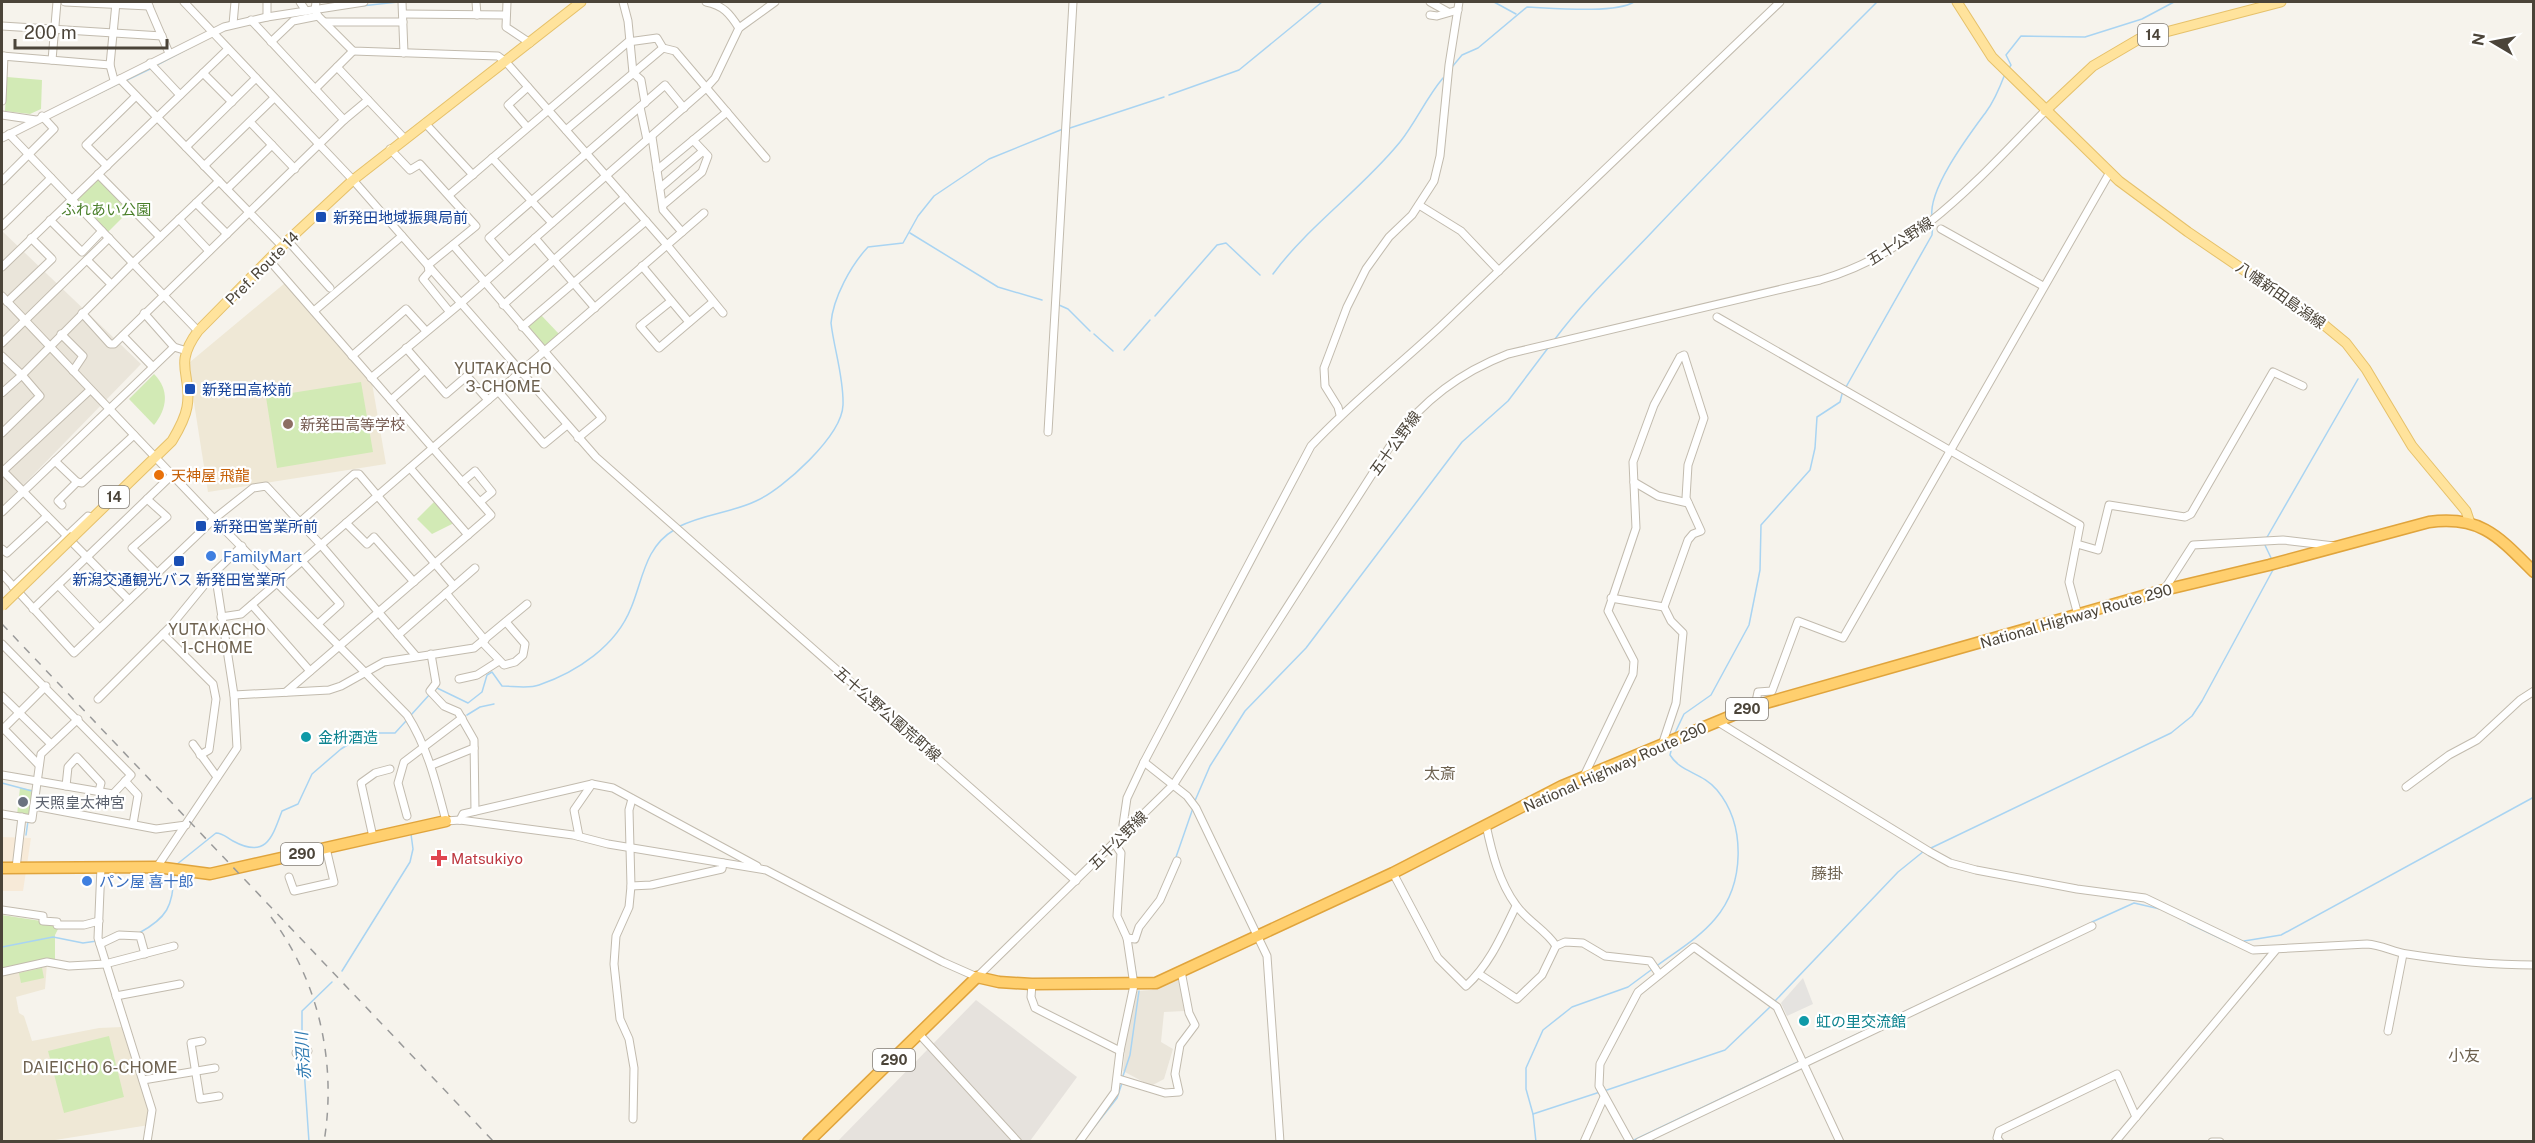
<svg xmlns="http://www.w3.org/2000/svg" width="2535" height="1143" viewBox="0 0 2535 1143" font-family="'Public Sans','Noto Sans JP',sans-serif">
	<rect width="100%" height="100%" fill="#f6f3ec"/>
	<g fill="#eae5da">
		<path d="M2,231L141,364L2,507Z"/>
		<path d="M1180,977L1185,1011L1164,1012L1161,1042L1173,1049L1164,1079L1151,1086L1123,1071L1127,1028L1137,991L1151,990Z"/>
	</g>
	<path fill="#f7ead8" d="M2,837L31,838L23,891H2Z"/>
	<path fill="#e6e2dd" d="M976,1000L1077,1077L1030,1141L837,1142Z"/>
	<g fill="#efe8d6">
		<path d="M285,283L372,383L386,464L208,492L189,371L190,362Z"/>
		<path d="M47,963L45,989L16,997L19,1013L24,1016L32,1041L99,1028L122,1027L149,1111V1125L49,1141L2,1142V972Z"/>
	</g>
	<g fill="#d2eab5">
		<path d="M7,77L42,80L41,109L30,114L5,111Z"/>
		<path d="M98,178L131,209L107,233L75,200Z"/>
		<path d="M540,314L559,334L544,348L526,326Z"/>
		<path d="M154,374C170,390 167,409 154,425L129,399Z"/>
		<path d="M361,382L373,452L277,468L266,397Z"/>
		<path d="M435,501L454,523L432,534L417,519Z"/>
		<path d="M20,788L34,790L30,817L17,815Z"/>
		<path d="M2,915L54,923L58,929L55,935V962L2,972Z"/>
		<path d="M42,968L44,978L21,983L19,973Z"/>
		<path d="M109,1036L124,1097L64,1113L48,1051Z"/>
	</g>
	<path fill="#e5e3e0" d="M1803,978L1813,1004L1787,1016L1781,1003Z"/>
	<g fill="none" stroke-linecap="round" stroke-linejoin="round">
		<g stroke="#a9d4f2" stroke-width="1.5">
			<path d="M1494,2L1516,14"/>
			<path d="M361,6L398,2"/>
			<path d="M157,65L208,38"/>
			<path d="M1452,67L1462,55L1478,48L1527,7C1551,8 1615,14 1634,2"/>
			<path d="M2009,68L2011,65L2006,55L2021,36L2085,37L2142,19L2174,2"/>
			<path d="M125,81L150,69"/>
			<path d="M1169,95L1239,70L1322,2"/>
			<path d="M87,99L120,83"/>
			<path d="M1070,128L1164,97"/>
			<path d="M1932,217C1928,189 1969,135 1986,112C1995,100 2000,87 2005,74"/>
			<path d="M910,233L998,287L1042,300"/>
			<path d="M1273,274C1309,225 1361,190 1400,142C1416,122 1426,98 1443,78"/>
			<path d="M1059,305L1068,309L1090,331"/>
			<path d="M1155,316L1217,245L1226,243L1260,275"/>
			<path d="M1094,334L1113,351"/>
			<path d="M1555,339C1584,300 1620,266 1653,231C1727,153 1802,77 1877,2"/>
			<path d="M1124,350L1150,320"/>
			<path d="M1846,387L1932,235L1933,222"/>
			<path d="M678,527C703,514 731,513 756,501C783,489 842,436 843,405C844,378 834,349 831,323C833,298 851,265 868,247L903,243L918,216L934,196L989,159L1063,129"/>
			<path d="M2266,539L2358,379"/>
			<path d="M2264,543L2272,560"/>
			<path d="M437,688L468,703L482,692L487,675L492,672L502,686C513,686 529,689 539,685C577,672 616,646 631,608C643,579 645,547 674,530"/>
			<path d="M411,715L430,694"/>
			<path d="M467,715L480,707L494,704"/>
			<path d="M1674,735L1684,714L1711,695L1749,625L1760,570L1761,525L1810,470L1815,448L1817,417L1840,402L1842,394"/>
			<path d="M2,783L32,791"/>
			<path d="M1194,803L1210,766L1245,711L1306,648L1462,442L1508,401L1548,348"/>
			<path d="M26,835L28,821"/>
			<path d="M1931,848L2171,733L2192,716L2202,701L2274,568"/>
			<path d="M1175,860L1193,808"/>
			<path d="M176,865L216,833C223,833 227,838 233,841C266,859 272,838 282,811L298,804L312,774L341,749L366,733H395L406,721"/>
			<path d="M2092,922L2134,903L2160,909"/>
			<path d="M2188,923L2228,942"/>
			<path d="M139,933C167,918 173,906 174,875"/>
			<path d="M2244,941L2281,935L2534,797"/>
			<path d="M2,947L53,937L83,943L97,941"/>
			<path d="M1134,964L1137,979"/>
			<path d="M1658,965C1677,951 1700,937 1715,919C1745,884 1746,825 1717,790C1702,772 1681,773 1670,755L1671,751"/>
			<path d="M342,971L410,862L413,849L411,834"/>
			<path d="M1775,1001L1898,872L1924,851"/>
			<path d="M302,1049V1011L332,982"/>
			<path d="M303,1054L309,1142"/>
			<path d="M1805,1059L1912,1008"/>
			<path d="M1123,1076L1130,1055L1139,991"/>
			<path d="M1604,1091L1725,1050L1770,1007"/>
			<path d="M1533,1114L1600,1092"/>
			<path d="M1091,1131L1117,1098L1122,1083"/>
			<path d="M1632,1141L1798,1062"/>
			<path d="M1536,1142L1533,1114L1526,1089V1068L1543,1030L1572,1007L1628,987L1651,970"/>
		</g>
		<g stroke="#c2bbae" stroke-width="9">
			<g id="minor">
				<path d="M65,2L149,6"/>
				<path d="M184,2L353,180L596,457L1076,881"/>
				<path d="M300,2L306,11"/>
				<path d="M316,2L315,10L318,16L353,51L498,56L506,62L667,245L723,313"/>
				<path d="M402,2L404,53"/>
				<path d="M476,2L477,15"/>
				<path d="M507,2L506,27L530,43"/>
				<path d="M623,2L628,21L633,73L641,80L645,103"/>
				<path d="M706,2C723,5 730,14 739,28"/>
				<path d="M1430,2L1448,12"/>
				<path d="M148,4L169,53"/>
				<path d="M403,14L506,15"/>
				<path d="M1430,15L1437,16L1458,10"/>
				<path d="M267,17V2"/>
				<path d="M325,22H403"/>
				<path d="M233,24L235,2"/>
				<path d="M2,26L162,36"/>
				<path d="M271,42L293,21L318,16"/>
				<path d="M2,56L110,65"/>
				<path d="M52,60L57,2"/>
				<path d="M150,63L180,95"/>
				<path d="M337,67L404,138"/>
				<path d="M203,73L232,102"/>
				<path d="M120,79L282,246"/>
				<path d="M114,80L110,65L116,3"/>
				<path d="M315,89L353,51"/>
				<path d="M2,101L4,56"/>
				<path d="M640,107L647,140"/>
				<path d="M2,115L36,120"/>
				<path d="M344,120L368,100"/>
				<path d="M250,122L295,169"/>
				<path d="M425,123L473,175"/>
				<path d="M527,127L508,105L528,87"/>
				<path d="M566,130L663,48"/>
				<path d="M9,134L198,331"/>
				<path d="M652,137L663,210L682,232"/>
				<path d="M2,138L224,27L267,17L364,2"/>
				<path d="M186,147L256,78"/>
				<path d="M390,149L410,170L420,164L476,226L428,265L429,272L423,279L449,311"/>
				<path d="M492,158L552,223"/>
				<path d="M107,166L86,145L136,96"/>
				<path d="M204,166L274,98"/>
				<path d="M657,170L727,112"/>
				<path d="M98,174L160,237"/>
				<path d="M2,181L54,129L42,116"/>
				<path d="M660,188L703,151"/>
				<path d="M227,189L272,145"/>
				<path d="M449,195L628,42L657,38L663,48L675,51L766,158"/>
				<path d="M196,203L227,234"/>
				<path d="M663,205L702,172L708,156L693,140"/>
				<path d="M1419,205L1461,231L1499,271"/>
				<path d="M179,219L209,251"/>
				<path d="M50,220L82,252L102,231"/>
				<path d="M2,226L51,178"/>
				<path d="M1941,229L2043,286"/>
				<path d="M535,238L595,308"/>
				<path d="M288,241L330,288"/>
				<path d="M453,245L602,418L578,438"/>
				<path d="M87,260L111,284"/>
				<path d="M269,260L491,515L286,692"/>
				<path d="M508,260L489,238L665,85L684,108"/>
				<path d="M642,266L689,322"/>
				<path d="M2,267L228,49"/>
				<path d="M2,296L214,519L407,715C428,748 436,783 446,821L460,820L573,835L608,844L766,870L943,962L977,977L1174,784L1394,440C1424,399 1461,372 1508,354L1820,280C1916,253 1978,179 2045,111"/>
				<path d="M671,301L640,326L659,348L713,302"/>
				<path d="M7,302L52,259L31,238"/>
				<path d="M503,305L625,197"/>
				<path d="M314,311L402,236"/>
				<path d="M82,313L110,344H114L344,120L251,20"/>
				<path d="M144,313L174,347L187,351"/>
				<path d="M1717,317L2080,525L2069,582L2078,615"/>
				<path d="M522,327L646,221"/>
				<path d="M61,334L83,356L73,371"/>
				<path d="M123,336L153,367"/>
				<path d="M2,343L109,238"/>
				<path d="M406,348L446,394L467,376L488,400"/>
				<path d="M2,356L22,375L2,393"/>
				<path d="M352,356L406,309L426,331"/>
				<path d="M371,378L461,303L706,88L715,78L739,28L775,2"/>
				<path d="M498,391L544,444L567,425"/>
				<path d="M391,400L425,370"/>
				<path d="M1340,415L1338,407L1325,386L1324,368L1347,307L1366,269L1389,237L1412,215L1434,181L1440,156L1449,65L1459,2"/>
				<path d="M1048,432L1073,2"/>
				<path d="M2,433L40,396L22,375L133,263L219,181"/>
				<path d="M55,461L77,482L82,483L134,435"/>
				<path d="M410,468L468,535"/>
				<path d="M2,470L68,537"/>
				<path d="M3,471L90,390"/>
				<path d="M462,482L475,471L492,492L480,502"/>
				<path d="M1634,482L1658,496L1688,503"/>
				<path d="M147,499L167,517L132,548L157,573"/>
				<path d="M62,505L58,501L77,482"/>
				<path d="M2,512L174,347"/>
				<path d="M300,522L354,474H359L454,586"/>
				<path d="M346,523L367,544L374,537L414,582"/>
				<path d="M73,543L129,600"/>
				<path d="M2077,544L2098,550L2109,505L2185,517L2191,514L2273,372L2303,386"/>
				<path d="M2,549L7,553L47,516"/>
				<path d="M302,561L340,604L318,624"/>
				<path d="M2,574L74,653L214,519L253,488L266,486L321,545L416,656"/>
				<path d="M58,585L99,628"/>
				<path d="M13,587L88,516L93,518"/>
				<path d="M2164,590L2193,545L2283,540L2334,546"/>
				<path d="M446,593L485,640"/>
				<path d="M1611,598L1664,607"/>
				<path d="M252,605L310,671"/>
				<path d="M33,609L172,475"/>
				<path d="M221,617L241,614L704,213"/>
				<path d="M163,634L213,684L216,699L209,750L200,755"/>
				<path d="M398,635L475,568"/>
				<path d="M482,642L504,665L515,662L523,655L525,644L506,622"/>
				<path d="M2,644L131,775L113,794L2,775"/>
				<path d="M431,654L436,683L430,691L444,706L458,712L474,740L475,811"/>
				<path d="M459,679L477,675L499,661"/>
				<path d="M234,695L329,690L341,686L384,662L474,648L527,604"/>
				<path d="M2,696L51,744"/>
				<path d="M98,699L170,627L215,572"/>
				<path d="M1755,706L1758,692L1772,691L1798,621L1843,638L2110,172"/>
				<path d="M1718,722L1930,852L1950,863L1976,870L2077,889L2145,898L2253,950L2367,944C2382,945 2393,952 2407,954C2451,961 2490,965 2534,965"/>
				<path d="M3,728L39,765"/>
				<path d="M2,730L46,686"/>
				<path d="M193,744L217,777"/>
				<path d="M1144,762L1187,796L1196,808L1267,956L1280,1142"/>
				<path d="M432,765L474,748"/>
				<path d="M1584,776L1633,674L1634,661L1608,611L1636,528L1633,462L1654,405L1680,357L1684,355L1704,418L1688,465L1686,498L1701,531L1693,534L1688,540L1664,607L1671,621L1683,633L1676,703L1662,745"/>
				<path d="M125,781L138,795L133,824"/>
				<path d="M66,786L68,767L77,757L101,783L99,791"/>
				<path d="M2406,787L2449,755L2477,740L2520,700L2534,691"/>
				<path d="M632,799L629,810L631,886L629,907L616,936L614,964L620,1019L629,1039L634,1068L633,1119"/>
				<path d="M34,806L156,829L186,825"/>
				<path d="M2,814L32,819L41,754L78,719"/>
				<path d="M407,816L398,783L404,762L462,718"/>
				<path d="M460,820L463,814L592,784L613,788L757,866"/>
				<path d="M1123,825L1127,798L1144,762L1311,446C1351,403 1397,367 1440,327L1780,2"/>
				<path d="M1486,825C1492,853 1499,882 1516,905C1527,921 1546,930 1556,946"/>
				<path d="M579,836L574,810L592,784"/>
				<path d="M373,837L361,783L375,773L390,769"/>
				<path d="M101,867L98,938L152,1110L147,1142"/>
				<path d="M157,867L237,748L234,695L215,572L242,546"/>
				<path d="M16,868L22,817"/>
				<path d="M1393,873L1438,958L1466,986C1490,964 1502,935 1516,906"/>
				<path d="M289,877L294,891L334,882L326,848"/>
				<path d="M631,886L651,885L722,869L723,863"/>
				<path d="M2,910L43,916V921L57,922V925H84L99,921"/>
				<path d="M1127,938L1135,939L1139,927L1160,900L1177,861"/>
				<path d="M100,944L119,935L140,936L145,954"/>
				<path d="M2,972L47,962L69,966L105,964L174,946"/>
				<path d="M1479,974L1517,999L1542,975L1556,946L1565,942L1583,943L1605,956L1650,961L1659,974"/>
				<path d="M1032,984L1031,997L1035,1008L1120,1051"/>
				<path d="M116,996L180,984"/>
				<path d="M2388,1031L2403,954"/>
				<path d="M920,1035L1018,1142"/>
				<path d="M202,1041L191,1043L200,1099L219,1096"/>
				<path d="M296,1053L308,1051"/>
				<path d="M1119,1079L1165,1093L1179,1092L1175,1074L1180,1045L1195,1025L1189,1013L1181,971"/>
				<path d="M143,1080L215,1068"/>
				<path d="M1079,1142L1115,1092L1120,1051L1134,985L1127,938L1117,916L1121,853L1115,844"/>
				<path d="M1584,1142L1604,1097"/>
				<path d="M1630,1142L1599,1086L1600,1064L1638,992L1694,947L1777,1007L1840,1142"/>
				<path d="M1639,1142L2092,926"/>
				<path d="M2000,1142L1997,1138L1999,1131L2117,1074L2136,1117"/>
				<path d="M2115,1142L2275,951"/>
				<path d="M2212,1142H2220"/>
			</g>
		</g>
		<g stroke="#e6c16a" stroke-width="11">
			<g id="major">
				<path d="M1957,2L1992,57L2119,181L2188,232L2323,324L2346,343L2366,369L2412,446L2466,511L2470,523"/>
				<path d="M2045,111L2093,66L2139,39L2281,2"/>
				<path d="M74,536L172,441C178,431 185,419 187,407C193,375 172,366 198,331L282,246L353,180L581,2"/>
			</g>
		</g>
		<g stroke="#e0a43c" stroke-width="13">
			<g id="highway">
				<path d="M2,868L157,867L210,874L446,821"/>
				<path d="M808,1142L977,977L999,982L1032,984L1156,983L1393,873L1562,786L1755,706L2164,590L2269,565L2429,522C2481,515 2499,537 2534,572"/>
			</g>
		</g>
		<use href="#minor" stroke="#fff" stroke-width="7"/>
		<use href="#major" stroke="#ffe39c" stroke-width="9"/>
		<use href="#highway" stroke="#ffcf6e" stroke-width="10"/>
		<g stroke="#9a9a9a" stroke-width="1.5" stroke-dasharray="8 8" stroke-linecap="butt">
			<path d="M2,624L494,1142"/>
			<path d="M271,917C319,981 337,1063 324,1142"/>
		</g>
		<g stroke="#e6c16a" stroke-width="11" stroke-linecap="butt">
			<path id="major-bridge" d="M2,606L74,536"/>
		</g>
		<use href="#major-bridge" stroke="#ffe39c" stroke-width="9"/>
	</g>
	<g fill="#1a4fb4" stroke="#fff" stroke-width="2">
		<rect x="315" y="211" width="12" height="12" rx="3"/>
		<rect x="184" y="383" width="12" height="12" rx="3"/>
		<rect x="195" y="520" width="12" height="12" rx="3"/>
		<rect x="173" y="555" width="12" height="12" rx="3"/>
	</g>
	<circle fill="#8d6e63" stroke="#fff" stroke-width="2" cx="288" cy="424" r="6"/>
	<circle fill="#e8710a" stroke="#fff" stroke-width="2" cx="159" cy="475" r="6"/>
	<g fill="#3f7fe0" stroke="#fff" stroke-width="2">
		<circle cx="211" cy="556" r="6"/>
		<circle cx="87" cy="881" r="6"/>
	</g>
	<g fill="#0f9aa8" stroke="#fff" stroke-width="2">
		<circle cx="306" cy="737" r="6"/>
		<circle cx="1804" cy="1021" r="6"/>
	</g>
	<circle fill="#6b7280" stroke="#fff" stroke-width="2" cx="23" cy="802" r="6"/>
	<path fill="#e0444e" stroke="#fff" stroke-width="2" d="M436 849h6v6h6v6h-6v6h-6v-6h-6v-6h6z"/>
	<g text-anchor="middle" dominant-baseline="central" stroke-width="4.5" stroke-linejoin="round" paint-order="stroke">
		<g fill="#fff" stroke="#817c74" stroke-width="1.5">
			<rect x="2138" y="24" width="30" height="22" rx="4.5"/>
			<rect x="99" y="486" width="30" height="22" rx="4.5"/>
			<rect x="1726" y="698" width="42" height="22" rx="4.5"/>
			<rect x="281" y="843" width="42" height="22" rx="4.5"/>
			<rect x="873" y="1049" width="42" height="22" rx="4.5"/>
		</g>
		<g font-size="14" font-weight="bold" fill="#4b4439">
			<text x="2153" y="35">14</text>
			<text x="114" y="497">14</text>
			<text x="1747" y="709">290</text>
			<text x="302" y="854">290</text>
			<text x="894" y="1060">290</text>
		</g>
		<g font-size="15" fill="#4a7f2a" stroke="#fff">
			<text x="106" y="209">ふれあい公園</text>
		</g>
		<g font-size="15" fill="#164399" stroke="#fff" text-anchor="start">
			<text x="333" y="217">新発田地域振興局前</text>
			<text x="202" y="389">新発田高校前</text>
			<text x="213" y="526">新発田営業所前</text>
			<text x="179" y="579" text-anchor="middle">新潟交通観光バス 新発田営業所</text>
		</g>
		<g font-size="15" fill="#4b4439" stroke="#fff">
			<text transform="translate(1900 241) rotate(-33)">五十公野線</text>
			<text transform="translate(262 268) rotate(-45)">Pref. Route 14</text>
			<text transform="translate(2281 295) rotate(35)">八幡新田島潟線</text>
			<text transform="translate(1395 443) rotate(-54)">五十公野線</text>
			<text transform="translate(2076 616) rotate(-16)">National Highway Route 290</text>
			<text transform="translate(888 714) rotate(41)">五十公野公園荒町線</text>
			<text transform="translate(1615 767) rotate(-24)">National Highway Route 290</text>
			<text transform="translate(1118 840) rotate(-45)">五十公野線</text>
		</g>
		<g font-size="15" fill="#785e54" stroke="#fff" text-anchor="start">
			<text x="300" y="424">新発田高等学校</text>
		</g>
		<g font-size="15" fill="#c56008" stroke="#fff" text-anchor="start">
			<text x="171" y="475">天神屋 飛龍</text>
		</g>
		<g font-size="15" fill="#366cbe" stroke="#fff" text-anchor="start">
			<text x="223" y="556">FamilyMart</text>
			<text x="99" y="881">パン屋 喜十郎</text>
		</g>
		<g font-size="15" fill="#0d838f" stroke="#fff" text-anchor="start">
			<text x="318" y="737">金枡酒造</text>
			<text x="1816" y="1021">虹の里交流館</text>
		</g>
		<g font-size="15" fill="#5b616d" stroke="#fff" text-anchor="start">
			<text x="35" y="802">天照皇太神宮</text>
		</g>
		<g font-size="15" fill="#be3a42" stroke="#fff" text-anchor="start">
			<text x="451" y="858">Matsukiyo</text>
		</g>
		<g font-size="16" fill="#6e6250" stroke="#fff">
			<text x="503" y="368">YUTAKACHO<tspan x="503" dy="18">3-CHOME</tspan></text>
			<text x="217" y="629">YUTAKACHO<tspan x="217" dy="18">1-CHOME</tspan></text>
			<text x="1440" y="773">太斎</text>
			<text x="1827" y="873">藤掛</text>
			<text x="2464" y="1055">小友</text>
			<text x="100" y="1067">DAIEICHO 6-CHOME</text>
		</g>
		<g font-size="16" font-style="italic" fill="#2e7ab2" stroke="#fff">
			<text transform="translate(303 1056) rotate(-94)">赤沼川</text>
		</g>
	</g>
	<rect width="2535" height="1143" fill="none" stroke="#4b4439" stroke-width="6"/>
	<g transform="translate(2493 42) rotate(280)" stroke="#ffffff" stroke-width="4.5" paint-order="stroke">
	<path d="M0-4.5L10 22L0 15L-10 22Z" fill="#4b4439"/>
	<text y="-9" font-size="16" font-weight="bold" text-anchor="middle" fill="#4b4439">N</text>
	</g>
	<path d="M15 39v9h152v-9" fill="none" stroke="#4b4439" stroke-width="3"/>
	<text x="24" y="39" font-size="18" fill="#4b4439" stroke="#ffffff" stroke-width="4.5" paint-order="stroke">200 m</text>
</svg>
